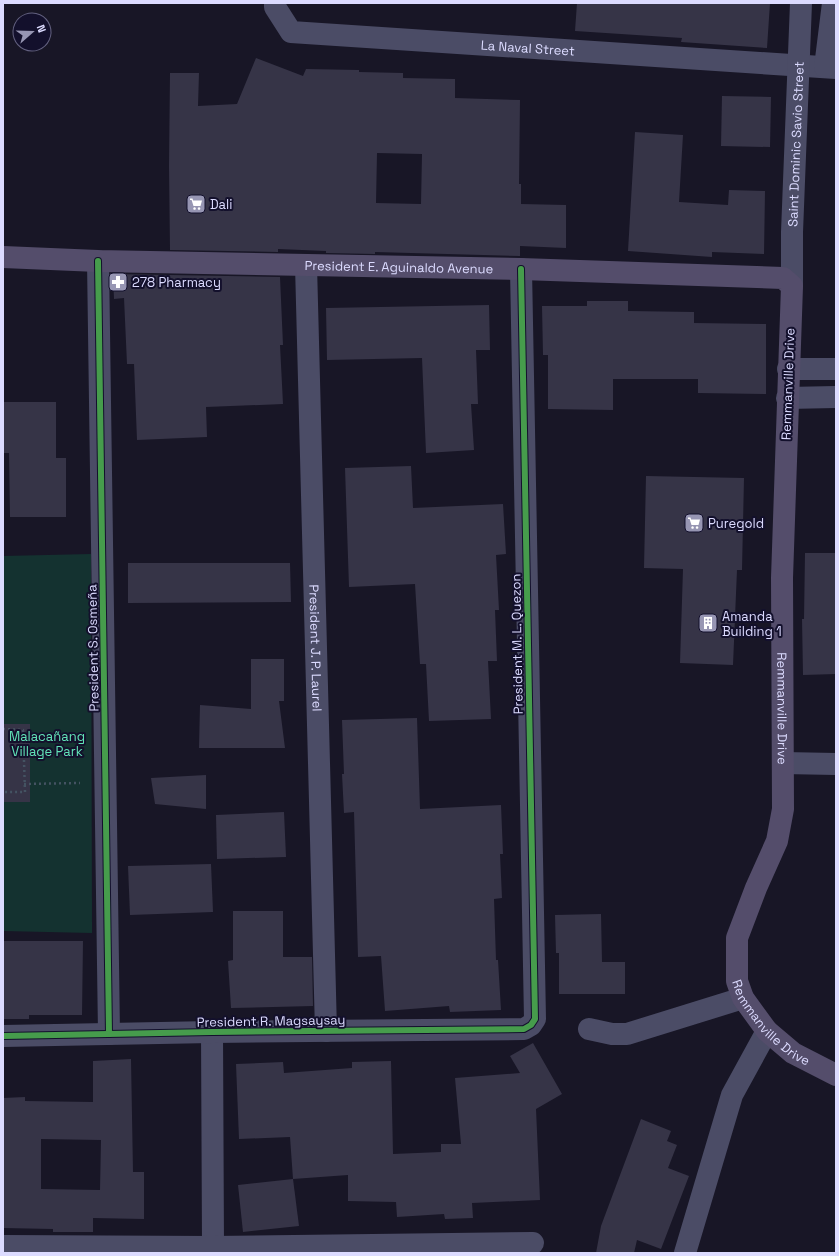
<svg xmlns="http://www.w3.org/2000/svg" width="839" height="1256" viewBox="0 0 839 1256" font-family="'Space Grotesk',sans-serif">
	<rect width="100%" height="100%" fill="#181626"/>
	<path fill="#143230" d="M91,554L92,933L3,931V556Z"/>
	<g fill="#363447" fill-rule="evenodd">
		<path d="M577,3H770L767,48L681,42L682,38L575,31Z"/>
		<path d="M256,58L303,76L306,69L359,70V72L403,73V78L455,79V98L520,100L519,184H521V204L566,205V248L520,246V256L375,252V254L326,253V251L278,249V252L170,250L169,166L170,73H199L198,106L237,104ZM377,153L422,154L421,204L376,203Z"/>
		<path d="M722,96L771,97L770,147L721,146Z"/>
		<path d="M635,132L683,135L679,202L728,205L729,190L765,191L764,254L712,252V257L628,251Z"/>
		<path d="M113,274L280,277L283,345H280L283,404L206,407L207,437L137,440L134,364H127L124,298L114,299Z"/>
		<path d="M587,301H628V311L694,312V323L766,324V394L698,393V379H613V410L548,409V355H543L542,306H587Z"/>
		<path d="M489,305L490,350H476L478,404H471L474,450L426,453L422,358L327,360L326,308Z"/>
		<path d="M3,402H56V458H66V517H10L9,453H3Z"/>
		<path d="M411,466L413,508L503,504L506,554L496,555L499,610H495L497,661H488L491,719L429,721L426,664H420L415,584L349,587L345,468Z"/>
		<path d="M646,476L744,478L742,570H737L733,665L680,663L683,569L644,568Z"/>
		<path d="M805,553H836V674L803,675L802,619H804Z"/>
		<path d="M128,563H290L291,602L128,603Z"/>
		<path d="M251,659H284V701H279L285,748H199L200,705L251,709Z"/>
		<path d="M417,718L420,809L501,805L503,854H500L502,898L494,899L496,960H498L501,1010L450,1012L449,1006L385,1011L381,956L358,957L354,812L344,813L342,774H344L342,720Z"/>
		<rect x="3" y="724" width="27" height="78"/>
		<path d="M206,775V809L155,804L151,778Z"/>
		<path d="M284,812L286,857L217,859L216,815Z"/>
		<path d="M211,864L213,912L130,915L128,866Z"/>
		<path d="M233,911H283V957H312L313,1006L231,1008L228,961L233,960Z"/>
		<path d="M601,914L602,962H625V994H559V953H556L555,915Z"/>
		<path d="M3,941H83L82,1015H29V1019H3Z"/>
		<path d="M533,1043L562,1094L536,1109L540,1200L472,1203L473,1218L445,1219L444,1214L397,1217L396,1202L348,1201V1175L293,1179L290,1137L239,1139L236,1064L283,1062L284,1073L352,1068V1062L391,1061L393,1154L441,1152V1144H461L455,1078L520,1073L510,1056Z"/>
		<path d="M131,1059L133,1172H144V1219L93,1218V1232H53V1229L3,1228V1098L25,1097V1101L93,1102V1061ZM41,1139L101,1140L100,1190L41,1189Z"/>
		<path d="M641,1119L671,1131L667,1141L677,1145L668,1168L689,1176L661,1249L637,1240L634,1253H596L601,1226Z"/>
		<path d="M293,1179L299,1226L243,1232L238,1185Z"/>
	</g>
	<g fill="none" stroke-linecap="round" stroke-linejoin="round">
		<g stroke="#445362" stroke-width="2.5" stroke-dasharray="2 3" stroke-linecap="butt">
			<path d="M3,729L23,730L25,792H3"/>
			<path d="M24,784L80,783"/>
		</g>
		<g stroke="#4b4c66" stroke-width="22">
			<path id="s1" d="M275,3V7L291,32L836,68"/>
			<path d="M825,67L833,3"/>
			<path d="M98,261L109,1034"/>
			<path id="s2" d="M306,265L326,1031"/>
			<path id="s3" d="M792,286V232L801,3"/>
			<path d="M788,369H836"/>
			<path d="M787,398L836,397"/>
			<path d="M783,763L836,764"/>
			<path d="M589,1029L612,1034H627L743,998"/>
			<path d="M212,1032L213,1247"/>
			<path d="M3,1036L212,1032L524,1029L531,1025L535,1019L521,269"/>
			<path d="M3,1246L213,1247L533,1243"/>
			<path d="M685,1253L732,1095L767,1031"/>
		</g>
		<path stroke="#544d6b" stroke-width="22" id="s4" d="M3,257L98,261L521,269L783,278L792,286L782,578L783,809L777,841L756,888L737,938V981L743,998L767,1031L793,1053L836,1075"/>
		<g stroke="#13102c" stroke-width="8">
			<g id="cycleway">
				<path d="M98,261L109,1034"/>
				<path d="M3,1036L212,1032L524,1029L531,1025L535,1019L521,269"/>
			</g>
		</g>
		<use href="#cycleway" stroke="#469c4c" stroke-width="6"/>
	</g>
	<defs>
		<g id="supermarket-square" transform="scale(1)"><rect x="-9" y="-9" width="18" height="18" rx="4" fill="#9796b3" stroke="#13102c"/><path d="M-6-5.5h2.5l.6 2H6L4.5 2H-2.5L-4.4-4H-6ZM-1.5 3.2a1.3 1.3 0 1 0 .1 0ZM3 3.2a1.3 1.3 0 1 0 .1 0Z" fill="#fff"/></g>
		<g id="pharmacy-square" transform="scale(1)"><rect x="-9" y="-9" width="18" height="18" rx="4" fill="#9796b3" stroke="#13102c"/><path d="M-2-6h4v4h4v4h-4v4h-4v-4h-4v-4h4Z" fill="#fff"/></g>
		<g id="building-square" transform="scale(1)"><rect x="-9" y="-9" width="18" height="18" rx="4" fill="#9796b3" stroke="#13102c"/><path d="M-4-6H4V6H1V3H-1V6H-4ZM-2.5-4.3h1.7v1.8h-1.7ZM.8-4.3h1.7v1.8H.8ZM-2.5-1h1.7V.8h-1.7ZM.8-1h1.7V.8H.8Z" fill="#fff"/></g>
	</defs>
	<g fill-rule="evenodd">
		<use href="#supermarket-square" x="196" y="204"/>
		<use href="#pharmacy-square" x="118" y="282"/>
		<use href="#supermarket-square" x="694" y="523"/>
		<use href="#building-square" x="708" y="623"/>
	</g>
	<g text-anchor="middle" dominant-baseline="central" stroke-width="4" stroke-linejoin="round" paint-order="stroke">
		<g font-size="13" fill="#dcdbff" stroke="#13102c">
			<text stroke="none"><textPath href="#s1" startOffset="271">La Naval Street</textPath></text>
			<text stroke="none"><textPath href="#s3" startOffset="142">Saint Dominic Savio Street</textPath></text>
			<text stroke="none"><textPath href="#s4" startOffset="396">President E. Aguinaldo Avenue</textPath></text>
			<text transform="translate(788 384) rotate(-88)">Remmanville Drive</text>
			<text transform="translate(517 644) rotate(-91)">President M. L. Quezon</text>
			<text transform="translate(93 648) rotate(-91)">President S. Osmeña</text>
			<text stroke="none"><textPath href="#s2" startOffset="383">President J. P. Laurel</textPath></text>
			<text stroke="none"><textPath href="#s4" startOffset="1215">Remmanville Drive</textPath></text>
			<text stroke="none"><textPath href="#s4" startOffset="1551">Remmanville Drive</textPath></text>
			<text transform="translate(271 1021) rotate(-1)">President R. Magsaysay</text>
		</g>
		<g font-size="13" fill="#dcdbff" stroke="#13102c" text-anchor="start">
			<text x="210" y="204">Dali</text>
			<text x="132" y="282">278 Pharmacy</text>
			<text x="708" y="523">Puregold</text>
			<text x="722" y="616">Amanda<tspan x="722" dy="15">Building 1</tspan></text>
		</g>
		<g font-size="13" fill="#62e4b8" stroke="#13102c">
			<text x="47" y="736">Malacañang<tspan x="47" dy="15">Village Park</tspan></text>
		</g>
	</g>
	<rect width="839" height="1256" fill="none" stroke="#dcdbff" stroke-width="8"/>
	<g transform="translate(32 32) rotate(70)"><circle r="19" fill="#13102c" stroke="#636180"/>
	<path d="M0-3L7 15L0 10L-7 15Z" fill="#9796b3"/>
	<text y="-6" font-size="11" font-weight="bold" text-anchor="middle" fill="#dcdbff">N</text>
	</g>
</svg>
